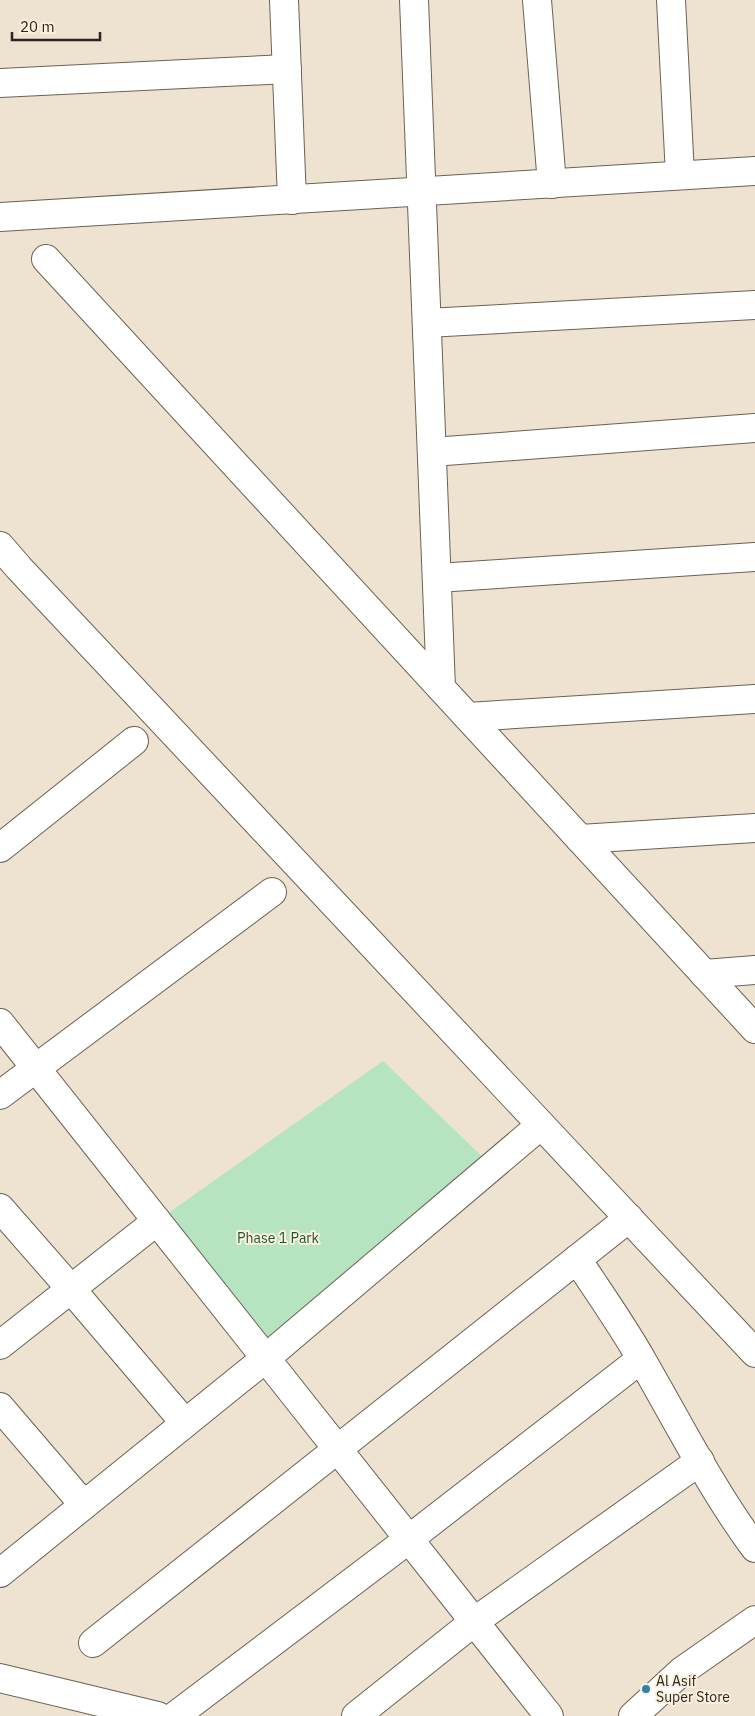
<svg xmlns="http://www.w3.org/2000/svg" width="755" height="1716" viewBox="0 0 755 1716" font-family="'IBM Plex Sans',sans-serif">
	<rect width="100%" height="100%" fill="#eee3d1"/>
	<path fill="#b6e4c1" d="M383,1061L493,1167L266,1358L157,1221Z"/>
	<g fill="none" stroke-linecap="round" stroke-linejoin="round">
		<g stroke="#6b6252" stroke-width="30">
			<g id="minor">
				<path d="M284,0L292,200"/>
				<path d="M414,0L441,688"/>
				<path d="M537,0L552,184"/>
				<path d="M671,0L680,175"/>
				<path d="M0,83L287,69"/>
				<path d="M0,217L755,171"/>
				<path d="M46,259L755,1029"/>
				<path d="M427,323L755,305"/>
				<path d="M432,452L755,428"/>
				<path d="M0,546L19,568L755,1353"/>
				<path d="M437,578L755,557"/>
				<path d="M468,717L755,699"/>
				<path d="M580,839L755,828"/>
				<path d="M0,848L134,741"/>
				<path d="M704,974L755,970"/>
				<path d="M0,1023L549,1716"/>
				<path d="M0,1095L272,892"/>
				<path d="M0,1208L71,1289L185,1423"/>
				<path d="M577,1259C599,1293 623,1326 643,1362C679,1424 712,1490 755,1548"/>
				<path d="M0,1345L157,1221"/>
				<path d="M0,1407L84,1505"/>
				<path d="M0,1573L266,1358L541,1125"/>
				<path d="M93,1643L629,1218"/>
				<path d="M0,1678L158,1716"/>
				<path d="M175,1716L409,1539L641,1359"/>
				<path d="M356,1716L475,1621L700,1461"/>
			</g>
		</g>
		<g stroke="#6b6252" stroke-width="30">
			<path id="major" d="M633,1716L682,1671L755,1620"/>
		</g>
		<use href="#minor" stroke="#fff" stroke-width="28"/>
		<use href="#major" stroke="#fff" stroke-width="28"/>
	</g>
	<circle fill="#2d81b1" stroke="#fbf0de" stroke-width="2" cx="646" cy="1689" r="5"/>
	<g text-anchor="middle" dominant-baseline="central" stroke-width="4" stroke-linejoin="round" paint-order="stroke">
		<g font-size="14" fill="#1f5431" stroke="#fbf0de">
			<text x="278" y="1238">Phase 1 Park</text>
		</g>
		<g font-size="14" fill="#29251f" stroke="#fbf0de" text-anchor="start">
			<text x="656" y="1681">Al Asif<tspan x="656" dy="16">Super Store</tspan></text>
		</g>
	</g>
	<path d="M12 32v8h88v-8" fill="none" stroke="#29251f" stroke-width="2.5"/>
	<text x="20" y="32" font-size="15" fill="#29251f" stroke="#fbf0de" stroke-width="4" paint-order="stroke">20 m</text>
</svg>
